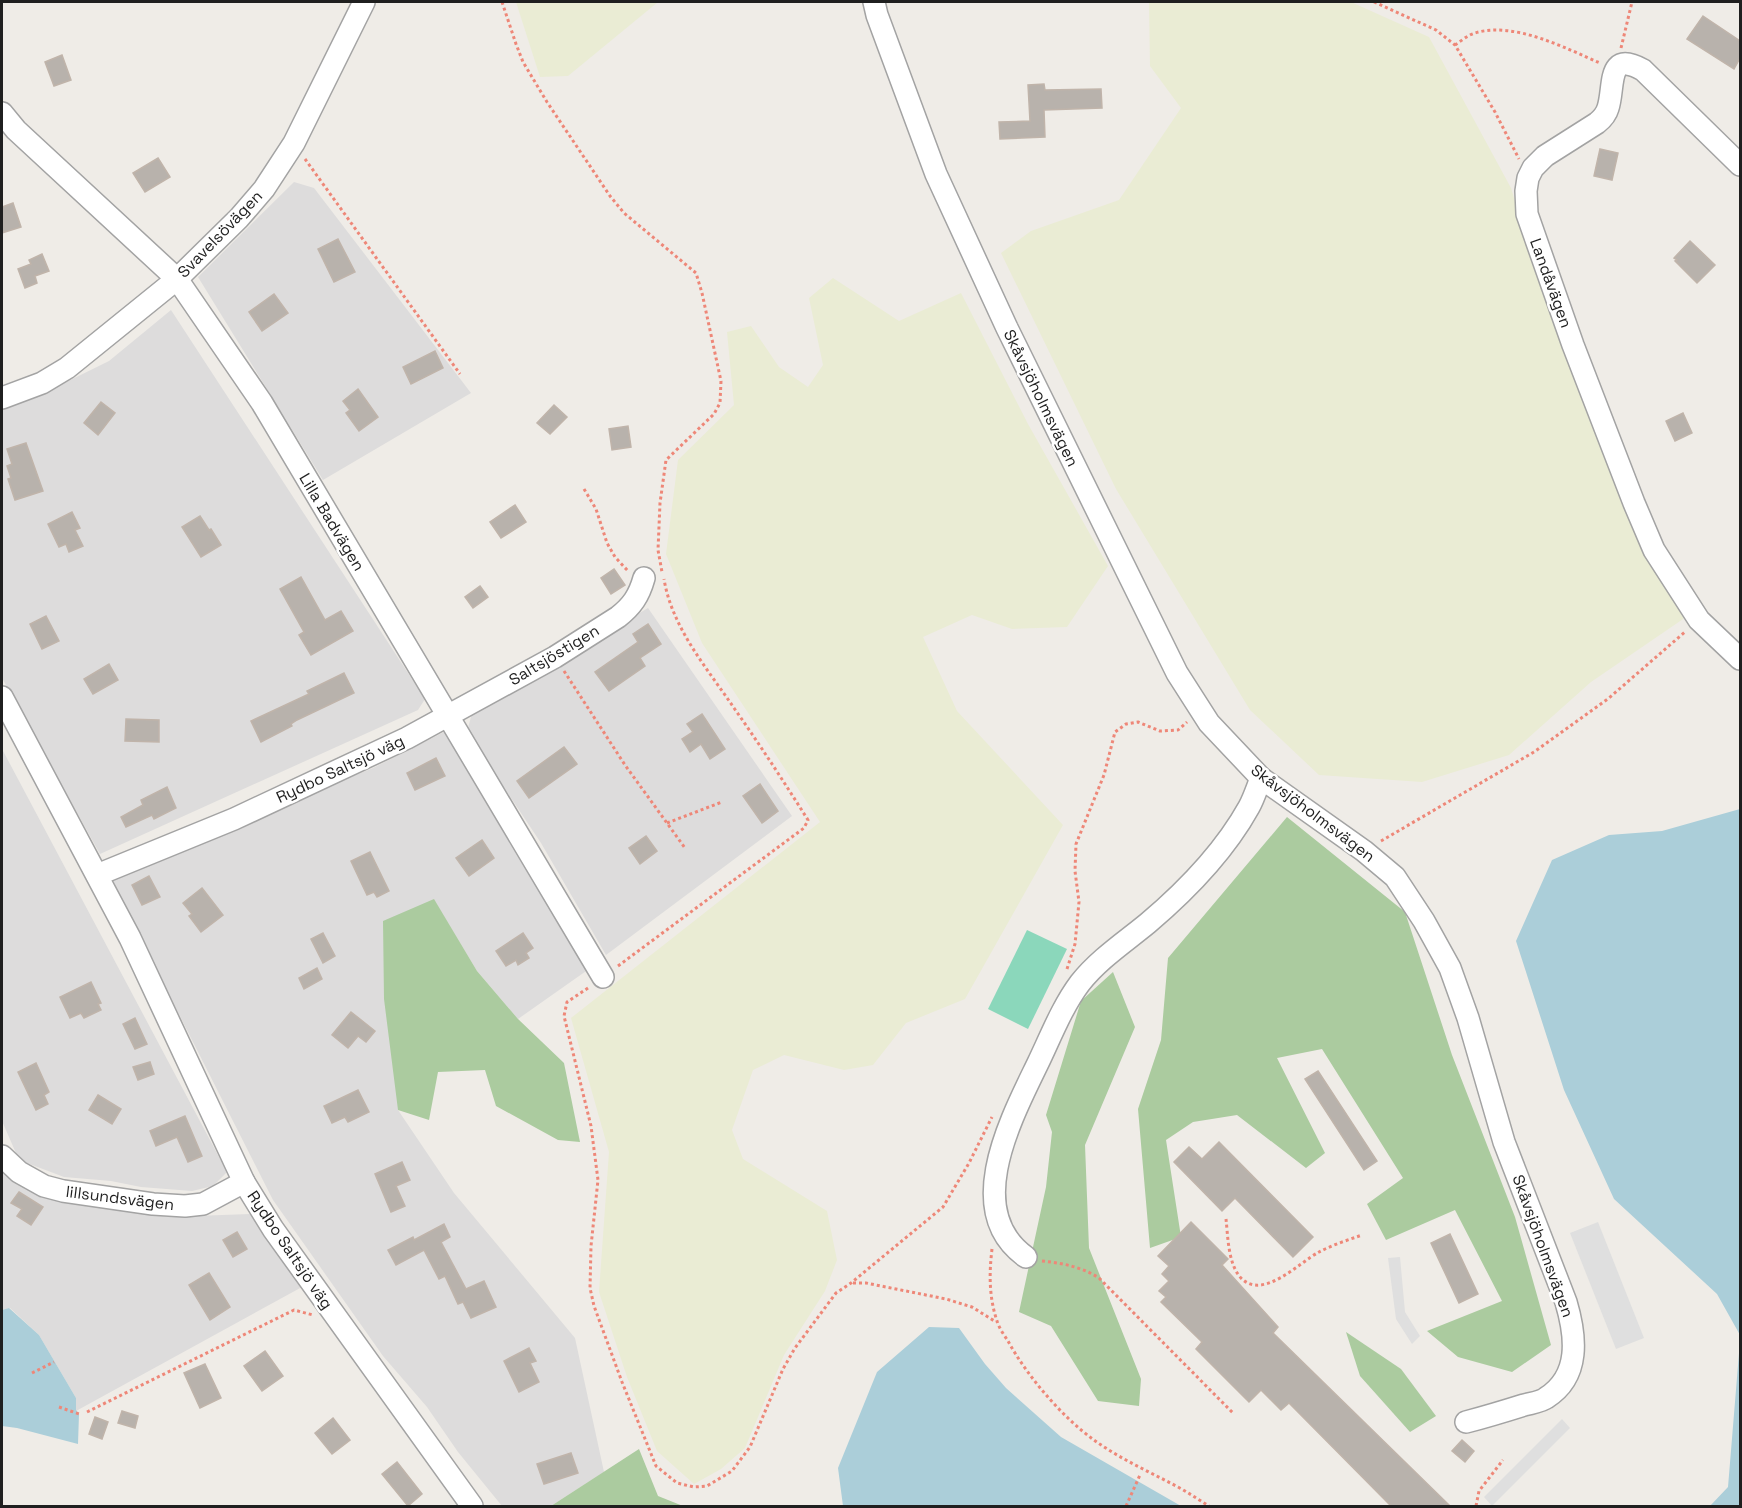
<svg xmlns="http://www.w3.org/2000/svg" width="1742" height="1508" viewBox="0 0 1742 1508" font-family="'Space Grotesk',sans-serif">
	<rect width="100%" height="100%" fill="#efece7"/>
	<g fill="#dddcdc">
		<path d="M294,182L314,188L471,393L323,480L198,277Z"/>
		<path d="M171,310L425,699L418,710L100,854L2,678V410L34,398L109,361Z"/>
		<path d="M648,608L792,816L606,955L541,843L467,732L472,713Z"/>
		<path d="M446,731L589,969L518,1019L477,971L434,900L398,1110L454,1193L575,1338L604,1472L551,1506H502L458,1452L427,1407L383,1356L273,1200L112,882L116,873L373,768Z"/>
		<path d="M2,749L227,1172L213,1186L192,1191L141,1187L111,1181L64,1177L19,1160L2,1121Z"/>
		<path d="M2,1169L115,1204L167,1217L250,1214L302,1287L76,1411V1398L39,1335L10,1308L2,1310Z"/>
	</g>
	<g fill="#eaecd4">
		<path d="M516,2H658L568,76L540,77Z"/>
		<path d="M1149,2H1351L1429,37L1511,188L1529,247L1689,615L1591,682L1509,755L1422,782L1319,775L1250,710L1116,489L1001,253L1031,231L1119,200L1181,108L1150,66Z"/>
		<path d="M833,278L899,321L961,293L1028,424L1108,566L1067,627L1012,629L972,615L923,637L957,711L1063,825L965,999L906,1023L873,1065L844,1070L784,1055L753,1070L732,1130L743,1159L827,1211L837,1260L825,1291L784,1355L745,1448L721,1469L694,1484L657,1451L627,1377L599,1292L609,1152L571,1018L820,822L702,643L666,554L678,460L734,405L727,332L751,326L779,367L808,387L823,365L809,298Z"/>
	</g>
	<g fill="#abcb9f">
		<path d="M1287,817L1405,912L1452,1055L1515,1217L1551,1345L1512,1372L1458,1357L1427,1331L1502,1301L1455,1210L1386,1240L1367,1204L1403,1178L1322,1049L1277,1058L1325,1153L1306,1168L1237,1115L1193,1122L1166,1140L1181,1237L1150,1248L1138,1109L1161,1040L1168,958Z"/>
		<path d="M434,899L477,971L518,1019L564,1063L580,1142L558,1140L496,1106L485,1070L438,1072L429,1120L398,1110L384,999L383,921Z"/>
		<path d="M1113,972L1135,1027L1085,1145L1089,1248L1141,1379L1139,1406L1098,1401L1051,1326L1019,1312L1046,1187L1052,1132L1046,1115L1081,1001Z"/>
		<path d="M1346,1332L1401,1369L1436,1416L1410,1432L1360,1376Z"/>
		<path d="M639,1449L658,1496L683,1506H551Z"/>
	</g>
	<path fill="#8bd7bb" d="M1027,930L1067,949L1028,1029L988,1009Z"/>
	<g fill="#dfdfdf">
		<path d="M1598,1222L1644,1338L1616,1349L1570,1233Z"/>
		<path d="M1400,1257L1405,1312L1420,1336L1412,1344L1396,1319L1388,1258Z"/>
		<path d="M1562,1419L1570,1428L1492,1506L1484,1497Z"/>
	</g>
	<g fill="#abced9">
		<path d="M1740,809V1335L1717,1294L1614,1199L1564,1090L1516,941L1552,860L1609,835L1662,831Z"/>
		<path d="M9,1308L39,1335L76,1398V1410L79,1414L78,1444L17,1428L2,1426V1310Z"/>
		<path d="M929,1327L959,1328L985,1364L1006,1388L1061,1437L1181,1506H843L838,1468L877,1372Z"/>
		<path d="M1740,1341V1506H1710L1728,1487Z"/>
	</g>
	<g fill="#b8b2ac" stroke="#c0b4aa" stroke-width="1.5">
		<path d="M1703,16L1740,41V58L1734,69L1687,39Z"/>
		<path d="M62,55L71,80L54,86L45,62Z"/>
		<path d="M1044,84L1045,90L1101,89L1102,108L1044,110L1045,137L1000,139L999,122L1030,121L1028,85Z"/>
		<path d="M1600,149L1618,153L1612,180L1594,176Z"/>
		<path d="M158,158L170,177L145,192L133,173Z"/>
		<path d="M13,203L21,227L2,233V207Z"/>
		<path d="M338,239L355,272L334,282L318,249Z"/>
		<path d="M1690,241L1715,265L1697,283L1675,261L1677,260L1674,258Z"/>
		<path d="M42,254L49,271L35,276L37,283L25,288L18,269L31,264L29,260Z"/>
		<path d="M274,294L288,313L262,331L249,312Z"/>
		<path d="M435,351L443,368L411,384L403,367Z"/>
		<path d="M358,389L378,417L359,431L346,413L350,410L343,401Z"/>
		<path d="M101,402L115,413L98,435L84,423Z"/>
		<path d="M554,405L567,417L550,434L537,423Z"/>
		<path d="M1683,413L1692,433L1675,441L1666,421Z"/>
		<path d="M628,426L631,447L612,450L609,429Z"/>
		<path d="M26,443L43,491L15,500L8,479L11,478L7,466L12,464L7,449Z"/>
		<path d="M515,505L526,522L501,538L490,522Z"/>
		<path d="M72,512L80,528L75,530L83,546L69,552L66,544L59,547L48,524Z"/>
		<path d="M200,516L209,530L211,529L221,545L201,557L182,527Z"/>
		<path d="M614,569L625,585L611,594L601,578Z"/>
		<path d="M301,577L325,620L341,611L353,631L311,655L299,635L304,632L280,589Z"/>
		<path d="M480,586L488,597L473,608L465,597Z"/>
		<path d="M46,616L59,641L42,649L30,624Z"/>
		<path d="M648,624L661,644L640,658L645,666L609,691L595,672L638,642L633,634Z"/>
		<path d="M109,664L118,680L93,694L84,679Z"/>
		<path d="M344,673L354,693L297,720L291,724L292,726L261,742L251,721L309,694L307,691Z"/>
		<path d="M702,714L725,749L710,759L701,744L690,752L682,739L693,732L687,724Z"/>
		<path d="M126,719L159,720V742L125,741Z"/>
		<path d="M564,747L577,764L529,798L517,781Z"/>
		<path d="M436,758L445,776L415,790L407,773Z"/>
		<path d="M760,784L778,811L762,823L743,796Z"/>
		<path d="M167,787L176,808L154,819L152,815L126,827L121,817L143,805L141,800Z"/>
		<path d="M646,836L657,851L640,864L629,848Z"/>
		<path d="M482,840L494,858L469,876L456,858Z"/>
		<path d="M370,852L389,891L377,897L374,892L367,895L351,861Z"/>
		<path d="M149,876L160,897L142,905L132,885Z"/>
		<path d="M202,888L223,915L201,932L189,916L192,914L183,903Z"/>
		<path d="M323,933L335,956L323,963L311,939Z"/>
		<path d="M523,933L533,948L526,953L529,958L518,965L516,960L506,966L496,951Z"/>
		<path d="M317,968L322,979L304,989L299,978Z"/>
		<path d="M91,982L101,1003L98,1004L101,1010L84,1018L81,1013L70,1018L60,997Z"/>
		<path d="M351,1012L375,1031L366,1042L358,1036L348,1048L332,1035Z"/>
		<path d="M135,1018L147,1044L135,1049L123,1024Z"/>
		<path d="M150,1062L154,1074L138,1080L133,1067Z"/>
		<path d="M36,1063L49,1092L44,1095L48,1104L36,1110L18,1072Z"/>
		<path d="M1318,1071L1377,1161L1364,1170L1305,1079Z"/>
		<path d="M358,1090L369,1112L348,1122L345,1117L332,1123L324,1106Z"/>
		<path d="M98,1095L121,1109L112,1124L89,1110Z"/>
		<path d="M185,1116L202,1156L188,1162L177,1137L156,1146L150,1131Z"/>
		<path d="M1219,1142L1313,1237L1293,1257L1235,1198L1222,1211L1174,1162L1189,1147L1202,1159Z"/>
		<path d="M402,1162L410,1180L396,1186L405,1206L391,1212L375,1174Z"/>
		<path d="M19,1192L43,1207L31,1225L17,1216L22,1209L11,1203Z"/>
		<path d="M1191,1222L1228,1259L1222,1265L1278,1327L1273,1333L1450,1506H1391L1289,1403L1281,1410L1261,1390L1249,1402L1196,1349L1202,1342L1161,1302L1166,1297L1159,1291L1169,1281L1162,1274L1169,1266L1158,1256Z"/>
		<path d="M444,1224L450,1237L441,1242L466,1289L484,1281L496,1307L471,1318L463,1302L458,1304L445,1276L439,1279L424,1250L396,1265L388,1250L413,1237L414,1240Z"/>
		<path d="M237,1232L247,1249L233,1257L223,1240Z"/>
		<path d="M1450,1234L1478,1294L1459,1303L1431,1243Z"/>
		<path d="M209,1273L230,1307L210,1320L189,1285Z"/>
		<path d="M529,1348L536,1361L530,1363L539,1382L519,1392L504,1361Z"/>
		<path d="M265,1351L283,1376L262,1391L244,1366Z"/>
		<path d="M205,1364L221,1398L200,1408L184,1373Z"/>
		<path d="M122,1411L138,1416L135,1428L118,1423Z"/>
		<path d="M95,1417L108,1422L102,1439L89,1434Z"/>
		<path d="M333,1418L350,1440L332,1454L315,1433Z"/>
		<path d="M1462,1440L1474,1451L1465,1462L1452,1451Z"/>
		<path d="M571,1453L578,1473L544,1484L537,1464Z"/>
		<path d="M397,1462L422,1494L408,1506L382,1474Z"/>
	</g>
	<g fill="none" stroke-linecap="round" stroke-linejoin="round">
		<g stroke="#a3a3a3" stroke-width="24">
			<g id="minor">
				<path d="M874,2L877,15L936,174L1007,328L1177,673L1209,723L1261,778L1364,851L1395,877L1424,921L1450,968L1468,1018L1504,1142L1566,1302C1576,1336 1581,1376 1546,1398C1541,1402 1531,1403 1524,1405C1505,1411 1485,1417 1466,1422"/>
				<path d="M2,113L16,130L177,279L262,403L603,977"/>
				<path d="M1740,165L1643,70C1606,49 1615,87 1608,108C1606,115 1602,119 1597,123L1545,156L1533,168L1528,178L1526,191L1527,214L1573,345L1634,503L1654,550L1699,620L1740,659"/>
				<path d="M2,398L42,383L67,368L177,279L239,218L264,189L294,143L364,2"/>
				<path d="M2,697L130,938L244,1182L273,1229L472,1506"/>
				<path d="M97,875L234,819L407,738L555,657L618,617C632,606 639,596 644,578"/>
				<path d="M2,1156L19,1172L44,1186L63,1191L153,1204L185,1206L203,1204L244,1182"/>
				<path d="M1026,1257C961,1211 1012,1117 1038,1063C1051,1036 1062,1007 1080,983C1099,959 1125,942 1148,923C1187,890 1224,852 1249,807C1254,798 1257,788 1261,778"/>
			</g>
		</g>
		<g stroke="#ee8778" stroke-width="3" stroke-dasharray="3 3" stroke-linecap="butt">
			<path d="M502,2L516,44L523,62L547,102L610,196L624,213L696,273L702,293L721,381L720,403L714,414L666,460L660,503L658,550L662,572"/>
			<path d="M1374,2L1436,30L1455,45L1495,112L1519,159"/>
			<path d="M1455,45C1461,41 1468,35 1475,33C1514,21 1565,48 1600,63"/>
			<path d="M1621,48L1632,2"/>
			<path d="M305,159L460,374"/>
			<path d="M584,489L596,509L607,543L615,557L628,571"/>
			<path d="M564,671L625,765L685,848"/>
			<path d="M667,823L722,802"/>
			<path d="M1381,841L1534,752L1609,698L1686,631"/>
			<path d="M618,966L804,828L808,820C784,782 760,745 734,708C707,668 672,628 664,579"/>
			<path d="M1067,969L1075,944L1079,902L1075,871L1076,844L1104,775L1115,732L1126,724L1138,722L1160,731L1178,730L1187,722"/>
			<path d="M588,988L567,1002L564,1016L591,1126L598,1180L591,1246L590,1288L594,1306L622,1382L656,1466L677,1483L694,1487L707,1486L732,1471L750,1447L783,1369L795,1348L836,1293L851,1283L943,1207L969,1163L992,1117"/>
			<path d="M1226,1219C1228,1237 1228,1264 1241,1278C1263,1301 1300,1262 1319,1252C1332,1245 1348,1240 1362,1235"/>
			<path d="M992,1249C989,1274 989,1297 997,1321C999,1328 1004,1335 1008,1341C1027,1376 1062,1417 1094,1440C1120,1459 1150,1472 1178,1487C1189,1493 1199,1500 1209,1506"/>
			<path d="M1042,1261C1062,1263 1082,1267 1099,1278L1234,1414"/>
			<path d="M853,1283H866L946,1299L972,1307L996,1322"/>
			<path d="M32,1373L54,1362"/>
			<path d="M59,1407L79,1414"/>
			<path d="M87,1412L294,1310L313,1315"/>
			<path d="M1126,1506L1140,1475"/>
			<path d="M1476,1506L1479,1491L1503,1460"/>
		</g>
		<use href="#minor" stroke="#fff" stroke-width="21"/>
	</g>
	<g text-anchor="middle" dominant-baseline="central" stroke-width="5" stroke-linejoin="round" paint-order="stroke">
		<g font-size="16" fill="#1f1f1f" stroke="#fff">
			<text transform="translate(220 234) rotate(-46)">Svavelsövägen</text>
			<text transform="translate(1551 283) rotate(70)">Landåvägen</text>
			<text transform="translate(1041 398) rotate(64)">Skåvsjöholmsvägen</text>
			<text transform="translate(332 522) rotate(59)">Lilla Badvägen</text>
			<text transform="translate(554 655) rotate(-31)">Saltsjöstigen</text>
			<text transform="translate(340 769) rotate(-25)">Rydbo Saltsjö väg</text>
			<text transform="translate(1313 813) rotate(37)">Skåvsjöholmsvägen</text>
			<text transform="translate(120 1198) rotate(7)">lillsundsvägen</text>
			<text transform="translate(1543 1246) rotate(70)">Skåvsjöholmsvägen</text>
			<text transform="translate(290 1250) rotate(56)">Rydbo Saltsjö väg</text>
		</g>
	</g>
	<rect width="1742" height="1508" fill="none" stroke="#1f1f1f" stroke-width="6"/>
</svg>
